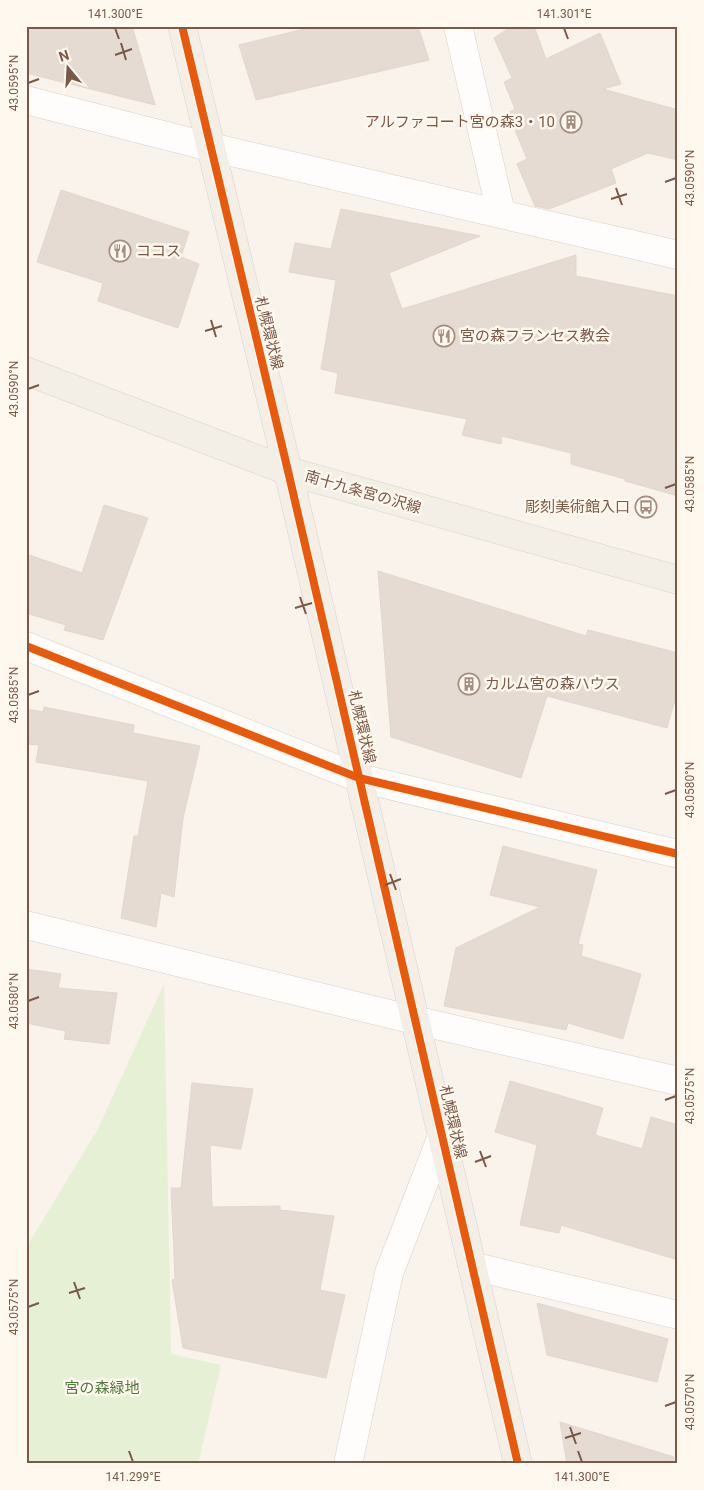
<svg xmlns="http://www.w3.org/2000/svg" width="704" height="1490" viewBox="0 0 704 1490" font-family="Roboto,'Noto Sans JP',sans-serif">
	<rect width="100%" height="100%" fill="#f9f3ec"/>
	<path fill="#e6f0d5" d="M164,984L171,1354L221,1365L198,1464H26V1248L98,1129Z"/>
	<g fill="#e6dbd3" stroke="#e2d6ce">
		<path d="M26,26H132L155,105L26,73Z"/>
		<path d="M316,26H418L429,60L256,100L239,45Z"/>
		<path d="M512,26H534L546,59L600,33L621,84L603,89L678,110V160L648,153L611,169L616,183L549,209L535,206L517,164L527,159L508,113L515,109L504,82L512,78L494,38Z"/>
		<path d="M61,190L189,232L181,257L199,264L178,328L98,301L103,283L37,262Z"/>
		<path d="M341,209L480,236L389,273L402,309L576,255V276L678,296V496L625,481V479L571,464V453L502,436L501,444L462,435L467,419L335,393L338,373L321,369L336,280L289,272L295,243L331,249Z"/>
		<path d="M104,505L148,518L103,640L64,630L66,625L26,613V554L82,573Z"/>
		<path d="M378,571L586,636L588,630L678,653V689L667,728L547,696L521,778L391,737Z"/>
		<path d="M44,707L134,725L133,733L200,746L183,818L174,897L161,893L156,927L121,918L134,836H138L148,781L36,762L39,745L26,744V709L43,712Z"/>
		<path d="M503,846L597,870L578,944L583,945L581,956L641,974L623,1039L568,1023L566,1030L444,1006L456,948L540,907L490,895Z"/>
		<path d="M26,969L61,974L58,988L117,993L109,1044L64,1039L66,1031L26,1023Z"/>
		<path d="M510,1081L603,1108L595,1135L642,1149L651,1117L678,1125V1260L561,1225L559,1233L520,1225L537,1145L495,1132Z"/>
		<path d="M192,1083L253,1089L241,1149L210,1145L212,1207L280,1206V1210L334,1216L320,1290L345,1295L326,1378L183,1348L172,1280L175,1279L171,1188H181Z"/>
		<path d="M537,1303L668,1339L657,1382L547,1355Z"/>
		<path d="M560,1422L674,1457L673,1464H567Z"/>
	</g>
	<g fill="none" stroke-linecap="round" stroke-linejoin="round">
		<g stroke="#d8cfc8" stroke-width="29">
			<g id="minor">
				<path d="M458,26L501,213"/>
				<path d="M26,100L210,147L678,255"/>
				<path d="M26,646L359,778L678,854"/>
				<path d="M26,925L414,1020L678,1081"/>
				<path d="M472,1266L678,1315"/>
				<path d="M348,1464L389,1273L442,1136"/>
			</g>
		</g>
		<g stroke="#dad0c9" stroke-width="29">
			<g id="primary">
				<path d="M182,26L288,471L518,1464"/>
				<path d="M26,371L288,471L678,580"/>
			</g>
		</g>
		<use href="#minor" stroke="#fefdfc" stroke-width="28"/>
		<use href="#primary" stroke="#f3eee6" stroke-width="28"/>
		<g stroke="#fff8ef" stroke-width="11">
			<g id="cycleway">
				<path d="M182,26L288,471L518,1464"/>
				<path d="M26,646L359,778L678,854"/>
			</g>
		</g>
		<use href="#cycleway" stroke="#e8590c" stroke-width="8"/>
	</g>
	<path fill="none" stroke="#7a5948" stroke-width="2" d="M115,28L119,39M564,28L568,39M121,43L126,60M115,55L132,49M28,83L39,79M665,182L676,178M616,188L622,205M611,199L627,194M211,320L216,337M205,331L222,326M28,389L39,385M665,488L676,484M300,597L306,614M295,608L312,603M28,695L39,691M665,794L676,790M390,874L396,890M385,885L401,879M28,1001L39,997M665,1100L676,1096M480,1151L486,1167M475,1162L491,1156M74,1282L80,1299M69,1293L85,1288M28,1307L39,1303M665,1406L676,1402M570,1427L576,1444M565,1438L581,1433M129,1451L133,1462M578,1451L582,1462"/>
	<defs>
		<g id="building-ring" transform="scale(1.125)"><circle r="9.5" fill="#fff8ef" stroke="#a68f81" stroke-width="1.5"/><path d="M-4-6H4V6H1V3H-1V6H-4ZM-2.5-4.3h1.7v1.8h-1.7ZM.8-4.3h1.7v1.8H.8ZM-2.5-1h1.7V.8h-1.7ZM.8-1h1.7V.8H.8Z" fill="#a68f81"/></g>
		<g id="restaurant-ring" transform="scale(1.125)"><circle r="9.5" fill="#fff8ef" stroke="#a68f81" stroke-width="1.5"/><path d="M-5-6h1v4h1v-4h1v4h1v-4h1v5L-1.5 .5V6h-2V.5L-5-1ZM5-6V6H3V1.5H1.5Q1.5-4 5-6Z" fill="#a68f81"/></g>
		<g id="bus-ring" transform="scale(1.125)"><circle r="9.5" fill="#fff8ef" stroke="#a68f81" stroke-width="1.5"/><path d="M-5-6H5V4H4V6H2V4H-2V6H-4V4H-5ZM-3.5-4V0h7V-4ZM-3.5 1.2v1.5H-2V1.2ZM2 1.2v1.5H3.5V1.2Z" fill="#a68f81"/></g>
	</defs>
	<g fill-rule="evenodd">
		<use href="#building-ring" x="571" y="122"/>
		<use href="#restaurant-ring" x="120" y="251"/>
		<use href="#restaurant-ring" x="444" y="336"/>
		<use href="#bus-ring" x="646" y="507"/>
		<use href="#building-ring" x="469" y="684"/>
	</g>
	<g text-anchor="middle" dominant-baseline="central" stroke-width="5" stroke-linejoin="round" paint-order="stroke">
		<g font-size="15" fill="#7a5948" stroke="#fff8ef" text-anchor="start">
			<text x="555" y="122" text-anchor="end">アルファコート宮の森3・10</text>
			<text x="136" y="251">ココス</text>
			<text x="460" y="336">宮の森フランセス教会</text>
			<text x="630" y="507" text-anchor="end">彫刻美術館入口</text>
			<text x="485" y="684">カルム宮の森ハウス</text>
		</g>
		<g font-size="15" fill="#7a5948" stroke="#fff8ef">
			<text transform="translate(269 333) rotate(76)">札幌環状線</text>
			<text transform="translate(363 492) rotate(16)">南十九条宮の沢線</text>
			<text transform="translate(362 727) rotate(77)">札幌環状線</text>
			<text transform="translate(453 1122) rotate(77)">札幌環状線</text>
		</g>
		<g font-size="15" fill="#517a3c" stroke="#fff8ef">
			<text x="102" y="1388">宮の森緑地</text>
		</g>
	</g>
	<rect width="704" height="1490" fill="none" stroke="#fff8ef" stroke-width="55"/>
	<g transform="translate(68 68) rotate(342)" stroke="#fff8ef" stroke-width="4" paint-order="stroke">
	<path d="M0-4L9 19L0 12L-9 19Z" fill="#7a5948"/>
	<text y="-8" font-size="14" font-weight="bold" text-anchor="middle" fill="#7a5948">N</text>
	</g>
	<rect x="28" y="28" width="648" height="1434" fill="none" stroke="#7a5948" stroke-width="2"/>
	<g font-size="12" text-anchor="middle" fill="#7a5948">
		<text x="115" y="18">141.300°E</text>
		<text x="564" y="18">141.301°E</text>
		<text transform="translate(14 83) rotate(-90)" y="4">43.0595°N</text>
		<text transform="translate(690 178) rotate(-90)" y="4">43.0590°N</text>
		<text transform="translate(14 389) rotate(-90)" y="4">43.0590°N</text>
		<text transform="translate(690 484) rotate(-90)" y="4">43.0585°N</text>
		<text transform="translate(14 695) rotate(-90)" y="4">43.0585°N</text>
		<text transform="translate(690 790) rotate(-90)" y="4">43.0580°N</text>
		<text transform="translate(14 1001) rotate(-90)" y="4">43.0580°N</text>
		<text transform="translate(690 1096) rotate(-90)" y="4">43.0575°N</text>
		<text transform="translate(14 1307) rotate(-90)" y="4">43.0575°N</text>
		<text transform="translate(690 1402) rotate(-90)" y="4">43.0570°N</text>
		<text x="133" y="1481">141.299°E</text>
		<text x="582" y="1481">141.300°E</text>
	</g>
</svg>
